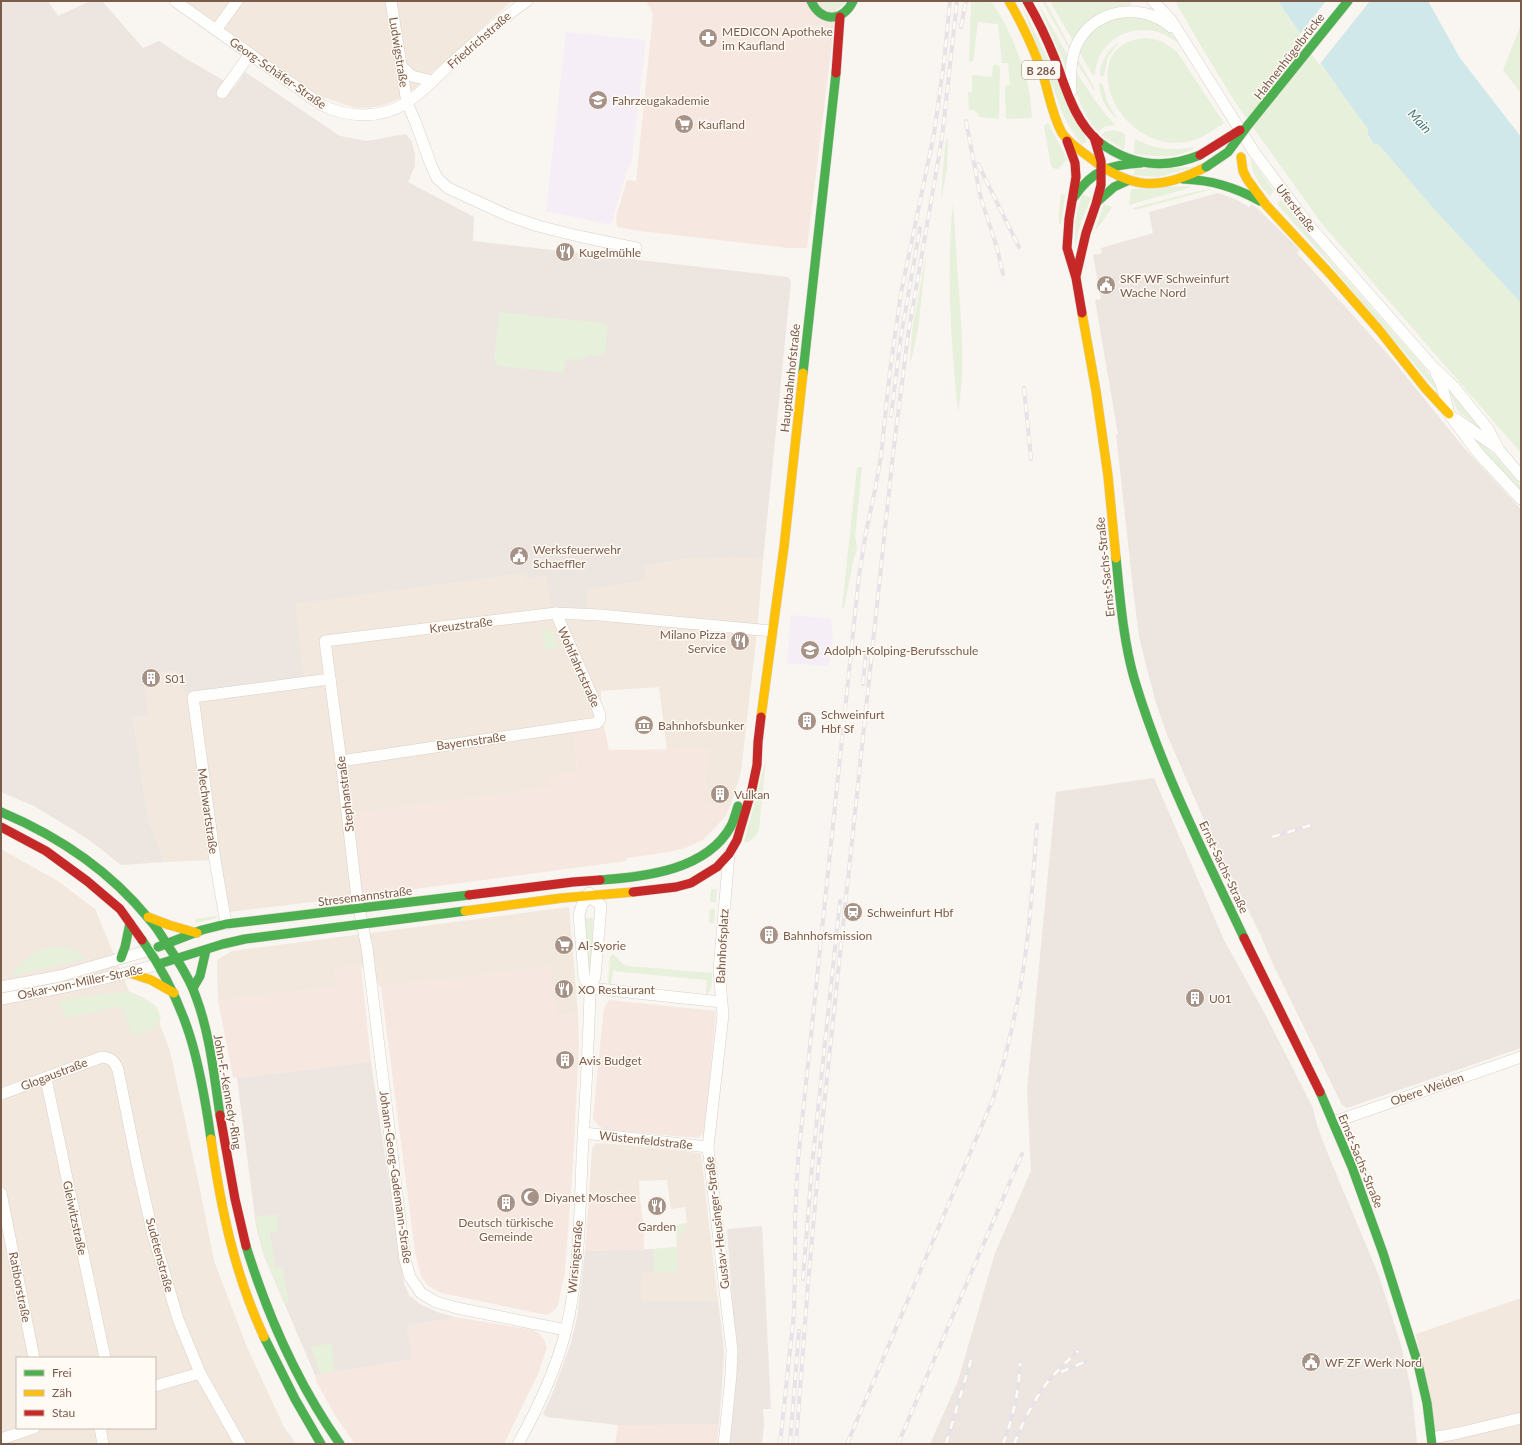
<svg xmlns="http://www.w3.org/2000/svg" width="1522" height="1445" viewBox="0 0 1522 1445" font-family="Lato,sans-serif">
	<rect width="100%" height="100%" fill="#f9f5f0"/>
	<g fill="#f2e8de" fill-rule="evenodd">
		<path d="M181,1H512L413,90L397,100L384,105L369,108H358L346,105L323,97L305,87Z"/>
		<path d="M738,557L763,559L757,632L741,772L730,807L702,804L709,749L667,750L659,687L601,691L600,727L574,730L577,772L551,788L354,814L362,896L229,912L215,860L165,862L148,820L133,717L148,715L143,674L180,671L183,693L304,680L294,604L526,573L528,580L546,576L587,608L588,588L611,586L645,580V566L689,558L706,559Z"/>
		<path d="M1,849L58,881L95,909L131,996L154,1008L170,1051L200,1189L214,1261L247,1347L284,1427L296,1444H1ZM17,1358H155V1428H17Z"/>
		<path d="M569,907L578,1014L556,1016L550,967L381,987L361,966L335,969L337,987L218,1001L217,960L232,951Z"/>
		<path d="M596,1143L626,1145L699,1153L701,1154L718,1301H641V1272H654V1249L677,1247L676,1225L687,1223L685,1207L671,1209L667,1180L639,1181L640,1199L589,1196L592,1149Z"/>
		<path d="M1521,1298V1444H1438L1416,1334Z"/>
	</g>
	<g fill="#f6e8e1">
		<path d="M646,1H837L807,248H789L640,231L617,227L616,217L627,180L636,181L653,14Z"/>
		<path d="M604,726L609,750L709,749L702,804L730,807L725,817L703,840L685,848L669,852L627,858V861L362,896L354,814L551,788L549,775L577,772L574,729Z"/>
		<path d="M361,966L371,1062L237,1078L233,1077L218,1001L337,987L335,969Z"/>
		<path d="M550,967L556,1016L578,1014L579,1047L573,1163L565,1273L558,1305L555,1310L547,1315L441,1293L428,1286L421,1276L415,1252L381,987Z"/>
		<path d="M609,1000L716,1011L705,1129L703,1134L697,1138L609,1130L602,1128L597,1124L593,1118L603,1016L605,1006Z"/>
		<path d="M589,1196L640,1199L644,1228V1249L585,1251Z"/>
		<path d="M455,1317L533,1330L540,1334L544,1340L547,1347L538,1374L504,1444H355L336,1417L316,1381L315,1375L412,1359L407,1326Z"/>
		<path d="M667,1423L719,1424L717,1444H615L618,1425Z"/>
	</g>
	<g fill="#ede5e0">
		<path d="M1,1H48L58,16L90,1H102L143,48L159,41L185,58L235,87L245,72L340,136L367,141L406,134L412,142L415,155V166L408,182L474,217L473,241L788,277L791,282L763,559L738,557L706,559L689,558L645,566L646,580L611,586L588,589L587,608H552L546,576L527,580L526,573L295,604L304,680L183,693L180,671L143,674L148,715L133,717L148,820L165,862L121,865L88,839L62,823L34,806L1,792Z"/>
		<path d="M1218,193L1235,199L1249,207L1252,204L1257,208L1300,250L1297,253L1392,359L1465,449L1521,509V1048L1347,1108L1342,1105L1272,962L1260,934L1208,829L1168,737L1157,706L1146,665L1139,637L1133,588L1116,434H1118L1095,300L1101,299L1093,255L1102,253L1101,248L1153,233L1149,212Z"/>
		<path d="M1154,778L1224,940L1264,1012L1313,1108L1317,1125L1325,1147L1379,1276L1401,1345L1412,1393L1417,1444H930L958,1381L995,1253L1031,1171L1027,1089L1056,792Z"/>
		<path d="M371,1062L404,1283L409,1295L420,1304L437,1312L455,1317L407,1326L412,1359L315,1375L264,1256L256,1226L237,1078Z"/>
		<path d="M762,1226L771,1409H763L764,1426L762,1444H726L736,1354L727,1229Z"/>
		<path d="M654,1249V1272L641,1273V1301H718L723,1340L724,1355L719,1424L618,1425L547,1417L543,1414L553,1392L571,1343L577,1318L585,1251Z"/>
	</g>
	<g fill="#f6eef6">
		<path d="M566,32L646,40L631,163L626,173L611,225L546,211Z"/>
		<path d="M791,615L831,619L833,639L830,661L827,666L787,663Z"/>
	</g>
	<g fill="#e7f0db">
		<path d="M819,1H845C840,13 825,12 819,1Z"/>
		<path d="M971,1H991C1007,24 1020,54 1027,81C1030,93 1031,106 1032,118L1006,119L1005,86L1010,85L1008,63H1002L998,24L978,22L973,61H969Z"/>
		<path d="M1020,1L1087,141L1082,145L1069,126L1063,114Z"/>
		<path d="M1037,1L1068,56L1066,68Z"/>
		<path d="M1042,1H1045L1070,47V50Z"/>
		<path d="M1050,1H1133L1129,6C1102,5 1089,23 1073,41Z"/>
		<path d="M1175,1H1278L1343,95L1368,129V136L1374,144L1379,145L1434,209L1521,303V453L1322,224L1235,102L1201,46Z"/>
		<path d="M1145,17L1168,30L1180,44C1172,39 1163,32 1153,31C1123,25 1096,46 1095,75L1092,74L1079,51L1089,33L1112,18Z"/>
		<path d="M1521,25V93L1503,70Z"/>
		<path d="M1145,38C1158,39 1167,43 1177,52L1224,123C1213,131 1199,140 1186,142C1115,153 1073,44 1145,38Z"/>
		<path d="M1119,42L1108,57L1104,76H1100C1100,61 1107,51 1119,42Z"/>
		<path d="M1077,58L1095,89L1094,90L1076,62Z"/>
		<path d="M993,65H998L1000,68L999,119L980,117L975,110H969L968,92H972V75L992,77Z"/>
		<path d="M1075,70C1088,90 1099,108 1115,125L1104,127L1098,132C1089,121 1078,103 1076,89C1075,83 1075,76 1075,70Z"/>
		<path d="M1099,83L1103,85L1107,101L1117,119C1107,111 1099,96 1099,83Z"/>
		<path d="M1048,123L1067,159L1058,169H1055L1051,166L1044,126Z"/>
		<path d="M1113,130C1129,132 1126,137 1124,150L1101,135L1105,132Z"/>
		<path d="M946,139H948L947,169L941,201L943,169Z"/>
		<path d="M1135,139C1157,150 1171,151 1195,147C1179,160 1154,156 1134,154Z"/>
		<path d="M1251,159L1274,191L1269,196C1260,185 1251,174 1251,159Z"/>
		<path d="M1195,167L1158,177L1134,175V169Z"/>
		<path d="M1186,186L1192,187L1129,205L1131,189Z"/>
		<path d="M1209,189V190L1135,210L1133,208L1194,192Z"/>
		<path d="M1061,194L1065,195L1061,224H1059V214Z"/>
		<path d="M1082,194L1091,198L1081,222L1075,248V221Z"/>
		<path d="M1281,200L1339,271L1424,367L1434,382L1437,391L1330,264L1277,204Z"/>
		<path d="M953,203C955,233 957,262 959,292C962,332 965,372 958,412C951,342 946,273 953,203Z"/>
		<path d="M1104,204L1112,207L1103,221L1095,230Z"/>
		<path d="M926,255L918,330L910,365L912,331Z"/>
		<path d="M499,312L604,323L608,327L605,352L601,356L588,355L581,360L566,359L564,373L498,366L494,357Z"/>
		<path d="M1450,392H1451L1483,431L1457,410Z"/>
		<path d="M1473,437C1492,450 1506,469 1521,486V493L1496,466Z"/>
		<path d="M857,467H862L855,537C857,545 858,550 854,557L844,608H842Z"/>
		<path d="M551,629L559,648L544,649L542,630Z"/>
		<path d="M766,759L759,830C756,836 752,841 745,843L744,842Z"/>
		<path d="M711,889H717L716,902H710Z"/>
		<path d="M710,909H715L714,923H709Z"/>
		<path d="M215,916L217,917V918L196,923L195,919Z"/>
		<path d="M584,918H593L591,976L589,977Z"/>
		<path d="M54,946C68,948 77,946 86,959L15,975L13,971L35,952Z"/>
		<path d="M613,954L623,964L628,966L712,973C712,980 713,990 706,994L707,980L613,971L611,985H608L610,957Z"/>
		<path d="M128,991L142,997L156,1006L161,1019L155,1028L133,1036L121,1006L65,1018L59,1000Z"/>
		<path d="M277,1214L279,1231L270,1232L275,1268L283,1267L289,1303L285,1304L265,1257L255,1217Z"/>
		<path d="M685,1224V1231H680L681,1240H677L676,1225Z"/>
		<path d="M677,1247L678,1272H654V1249Z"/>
		<path d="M332,1343L335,1371L320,1374L311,1347Z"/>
	</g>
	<path fill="#d0e8ea" d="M1278,1H1428L1460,58L1521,137V303L1434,209L1379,145L1374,144L1368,135V129L1343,95Z"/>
	<path fill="#f9f5f0" d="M1326,1H1370L1319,65L1299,35Z"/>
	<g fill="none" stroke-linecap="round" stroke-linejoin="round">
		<g stroke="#d7d1cb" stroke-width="12">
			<g id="street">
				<path d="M175,1L322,105C348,118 381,119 406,103C425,91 440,73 456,59C479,39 502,18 527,1"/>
				<path d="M391,1L407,103L415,121L431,165L437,178L448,188L509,216L538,226L578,236L636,248"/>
				<path d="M1153,1L1171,20L1254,152L1311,228L1432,366L1454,387L1488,429L1499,450L1521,476"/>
				<path d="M216,30L237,1"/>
				<path d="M401,66L412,76L432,81"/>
				<path d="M1071,91C1070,75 1070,57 1078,42C1096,8 1143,2 1171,27"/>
				<path d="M222,93L250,54"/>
				<path d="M1436,373L1442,386L1449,414L1478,453L1521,499"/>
				<path d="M1456,419L1496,447"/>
				<path d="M341,761L597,723C601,720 600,717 599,712L556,613"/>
				<path d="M589,897L582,905L579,915L584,977L590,988"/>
				<path d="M226,924L215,860L193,697L330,679"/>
				<path d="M1,987L60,976L150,950"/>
				<path d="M590,988L721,1002"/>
				<path d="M1,999C54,990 107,979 159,964"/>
				<path d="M46,1079L105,1358"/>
				<path d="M1,1094L102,1057C111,1058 115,1061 118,1070L137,1164L153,1235L178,1319L200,1373L240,1444"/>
				<path d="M1334,1122L1521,1057"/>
				<path d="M584,1133L708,1147"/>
				<path d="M1,1193L34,1358"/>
				<path d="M566,1330L457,1308L436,1302L421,1293L410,1277L405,1260L367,948L357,898L341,761L325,641L556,613L600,615L772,631"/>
				<path d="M155,1386L200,1373"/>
				<path d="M100,1428L103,1444"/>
				<path d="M1432,1438L1459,1433L1521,1418"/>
				<path d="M1,1439L34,1428"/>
				<path d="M518,1444C538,1408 556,1370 566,1330C579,1274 580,1215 582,1158C585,1101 589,1045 590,988L595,977L601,905L589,897V893"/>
				<path d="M724,1444L731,1375L732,1350L708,1147L722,1024L723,1015L719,970L729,854"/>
			</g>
		</g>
		<g stroke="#d9d2cb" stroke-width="10">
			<g id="fast">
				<path d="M811,1C821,23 843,22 853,1"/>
				<path d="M1248,125L1348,1"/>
				<path d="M1099,142C1131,166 1164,170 1200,155"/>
				<path d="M1183,179C1212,180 1235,187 1260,201"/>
				<path d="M1074,197C1092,170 1110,165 1141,163"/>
				<path d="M1097,202L1114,187L1127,181"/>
				<path d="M803,373L836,73"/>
				<path d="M1116,558C1120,597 1123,639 1134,678C1161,769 1204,853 1244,938"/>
				<path d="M1,812C58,836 110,871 149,919C157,927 162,937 168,946C179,962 190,979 196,997C210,1034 214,1076 220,1115"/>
				<path d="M600,880C645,877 707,870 731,826C734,820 736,812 738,806"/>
				<path d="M142,940C188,1005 200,1062 211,1139"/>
				<path d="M158,947L202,930L226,924L469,895"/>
				<path d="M121,958L125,947L130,923"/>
				<path d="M159,964L223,944L245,939L465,911"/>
				<path d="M193,988L200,976L206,950"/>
				<path d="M1320,1092L1352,1167L1383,1253L1418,1364L1427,1403L1432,1444"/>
				<path d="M246,1246C268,1317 297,1383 340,1444"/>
				<path d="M264,1337L295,1399L321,1444"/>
			</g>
		</g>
		<g stroke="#d9d2cb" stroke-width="10">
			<g id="slow">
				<path d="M1009,1C1023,25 1034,49 1043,75C1049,94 1052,115 1062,133C1069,143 1080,150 1089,157C1131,190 1159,191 1206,167"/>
				<path d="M1241,157L1243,171L1247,179L1266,205L1331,275L1379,330L1425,388L1449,414"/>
				<path d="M1082,313L1096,391L1108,476L1116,558"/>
				<path d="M761,717L784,547L803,373"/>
				<path d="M465,911L562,898L633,892"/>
				<path d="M148,917L169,925L197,933"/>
				<path d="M130,973L151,980L174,993"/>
				<path d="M211,1139C221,1209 234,1272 264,1337"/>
			</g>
		</g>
		<g stroke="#d9d2cb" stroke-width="10">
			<g id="jam">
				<path d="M1027,1C1038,20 1047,39 1055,59C1066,88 1074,121 1099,142"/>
				<path d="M836,73L840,17"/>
				<path d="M1067,141L1075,163L1076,177L1069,219L1067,248L1076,278L1082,313"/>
				<path d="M1076,276L1086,233L1096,204L1101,185V161L1094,137"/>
				<path d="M1,827L46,851L87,881L120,909L142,940"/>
				<path d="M633,892L676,887L691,883L717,867L729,854L737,840L752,789L757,765L758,742L761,717"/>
				<path d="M469,895L573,882L600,880"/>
				<path d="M1244,938L1320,1092"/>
				<path d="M220,1115L235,1199L246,1246"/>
			</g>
		</g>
		<use href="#street" stroke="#fefefd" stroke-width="11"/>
		<use href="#fast" stroke="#4caf50" stroke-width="9"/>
		<use href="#slow" stroke="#ffc107" stroke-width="9"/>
		<use href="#jam" stroke="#c62828" stroke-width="9"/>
		<g stroke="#e6e3e7" stroke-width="4">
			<g id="rail">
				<path d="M961,27L966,1"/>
				<path d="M966,121L980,195L997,248L1003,274"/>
				<path d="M978,164L1019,247"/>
				<path d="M1024,388L1031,459"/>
				<path d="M891,416L901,336L920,228"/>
				<path d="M863,684L866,652"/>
				<path d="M1272,837L1311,825"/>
				<path d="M803,1279L812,1166L840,901"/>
				<path d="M1061,1372L1087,1361"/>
				<path d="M780,1444L794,1313L795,1262V1218L798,1160L859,576L866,532L875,490L881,456L890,371L901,293L934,134L944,62L950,1"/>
				<path d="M790,1444L799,1331"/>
				<path d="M796,1444L808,1284L823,1115L893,454L908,335L942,138L957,1"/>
				<path d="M847,1444L993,1099C1006,1057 1016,1014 1023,971C1031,923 1033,874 1037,825"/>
				<path d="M898,1444L1022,1154"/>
				<path d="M946,1444L971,1360"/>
				<path d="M1003,1444C1013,1418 1019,1391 1020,1363"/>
				<path d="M1014,1444C1021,1428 1028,1411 1038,1396C1048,1379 1063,1365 1078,1351"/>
			</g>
		</g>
		<use href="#rail" stroke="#fffaf3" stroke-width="2.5" stroke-dasharray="8" stroke-linecap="butt"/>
		<g stroke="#dad1cc" stroke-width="10" stroke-linecap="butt">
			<path id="fast-bridge" d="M1206,167L1228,152L1248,125"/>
		</g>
		<g stroke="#dad1cc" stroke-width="10" stroke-linecap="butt">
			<path id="jam-bridge" d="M1200,155L1240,130"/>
		</g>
		<use href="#fast-bridge" stroke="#4caf50" stroke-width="9"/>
		<use href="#jam-bridge" stroke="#c62828" stroke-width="9"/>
	</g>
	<defs>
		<g id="pharmacy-disc" transform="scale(1)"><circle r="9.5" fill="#a69286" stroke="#fffaf3"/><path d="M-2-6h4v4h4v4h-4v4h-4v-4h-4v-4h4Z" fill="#fff"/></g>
		<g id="university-disc" transform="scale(1)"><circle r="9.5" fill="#a69286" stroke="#fffaf3"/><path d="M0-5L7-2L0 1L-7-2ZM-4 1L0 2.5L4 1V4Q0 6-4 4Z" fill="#fff"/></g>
		<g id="supermarket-disc" transform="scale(1)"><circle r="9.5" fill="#a69286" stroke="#fffaf3"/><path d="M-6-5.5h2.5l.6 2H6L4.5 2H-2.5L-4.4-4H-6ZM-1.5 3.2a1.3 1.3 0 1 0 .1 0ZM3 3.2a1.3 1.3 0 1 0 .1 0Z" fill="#fff"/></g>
		<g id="restaurant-disc" transform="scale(1)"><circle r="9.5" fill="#a69286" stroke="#fffaf3"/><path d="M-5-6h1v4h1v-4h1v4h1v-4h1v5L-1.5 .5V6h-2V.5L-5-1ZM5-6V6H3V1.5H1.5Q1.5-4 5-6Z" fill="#fff"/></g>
		<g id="civic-disc" transform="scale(1)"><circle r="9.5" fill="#a69286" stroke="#fffaf3"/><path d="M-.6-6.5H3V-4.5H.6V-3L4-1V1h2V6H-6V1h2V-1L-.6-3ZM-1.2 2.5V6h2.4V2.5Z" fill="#fff"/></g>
		<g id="school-disc" transform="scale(1)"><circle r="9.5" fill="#a69286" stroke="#fffaf3"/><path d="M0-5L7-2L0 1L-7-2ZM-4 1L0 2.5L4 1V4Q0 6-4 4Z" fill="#fff"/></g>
		<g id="building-disc" transform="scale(1)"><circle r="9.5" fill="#a69286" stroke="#fffaf3"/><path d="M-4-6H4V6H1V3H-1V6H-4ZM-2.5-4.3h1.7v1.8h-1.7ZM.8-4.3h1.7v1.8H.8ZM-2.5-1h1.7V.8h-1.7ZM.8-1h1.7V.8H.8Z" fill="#fff"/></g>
		<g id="museum-disc" transform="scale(1)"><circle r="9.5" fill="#a69286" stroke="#fffaf3"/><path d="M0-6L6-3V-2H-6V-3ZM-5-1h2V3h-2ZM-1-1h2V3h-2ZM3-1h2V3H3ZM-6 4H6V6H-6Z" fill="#fff"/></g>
		<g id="station-disc" transform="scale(1)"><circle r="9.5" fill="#a69286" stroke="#fffaf3"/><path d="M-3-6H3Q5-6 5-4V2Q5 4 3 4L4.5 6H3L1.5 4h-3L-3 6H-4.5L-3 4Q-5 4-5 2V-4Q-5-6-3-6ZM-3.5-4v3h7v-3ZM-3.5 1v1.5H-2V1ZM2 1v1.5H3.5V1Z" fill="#fff"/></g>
		<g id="mosque-disc" transform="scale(1)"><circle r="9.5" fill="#a69286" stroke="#fffaf3"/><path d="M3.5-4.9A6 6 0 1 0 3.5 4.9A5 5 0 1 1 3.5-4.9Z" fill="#fff"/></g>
	</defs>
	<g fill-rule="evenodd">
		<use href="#pharmacy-disc" x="708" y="38"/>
		<use href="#university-disc" x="598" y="100"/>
		<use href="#supermarket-disc" x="684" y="124"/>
		<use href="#restaurant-disc" x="565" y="252"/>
		<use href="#civic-disc" x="1106" y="285"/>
		<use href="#civic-disc" x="519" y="556"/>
		<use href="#restaurant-disc" x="740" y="641"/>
		<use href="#school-disc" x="810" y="650"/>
		<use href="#building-disc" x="151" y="678"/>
		<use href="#building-disc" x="807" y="721"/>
		<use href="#museum-disc" x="644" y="725"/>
		<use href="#building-disc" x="720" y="794"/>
		<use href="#station-disc" x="853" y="912"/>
		<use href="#building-disc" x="769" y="935"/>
		<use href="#supermarket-disc" x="564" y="945"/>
		<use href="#restaurant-disc" x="564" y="989"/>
		<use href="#building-disc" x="1195" y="998"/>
		<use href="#building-disc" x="565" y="1060"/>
		<use href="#mosque-disc" x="530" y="1197"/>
		<use href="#building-disc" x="506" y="1203"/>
		<use href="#restaurant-disc" x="657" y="1206"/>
		<use href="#civic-disc" x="1311" y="1362"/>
	</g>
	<g text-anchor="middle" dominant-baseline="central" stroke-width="3" stroke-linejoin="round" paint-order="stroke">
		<rect fill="#fffaf3" stroke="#a28b7f" stroke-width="1" x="1022" y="61" width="38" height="18" rx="3"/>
		<g font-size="11" font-weight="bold" fill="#7a5c4d">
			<text x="1041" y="70">B 286</text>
		</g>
		<g font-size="12" fill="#7a5c4d" stroke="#fffaf3" text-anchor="start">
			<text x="722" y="31">MEDICON Apotheke<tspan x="722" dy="14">im Kaufland</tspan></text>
			<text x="612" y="100">Fahrzeugakademie</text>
			<text x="698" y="124">Kaufland</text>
			<text x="579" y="252">Kugelmühle</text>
			<text x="1120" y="278">SKF WF Schweinfurt<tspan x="1120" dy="14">Wache Nord</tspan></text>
			<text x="533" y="549">Werksfeuerwehr<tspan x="533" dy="14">Schaeffler</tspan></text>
			<text x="726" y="634" text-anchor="end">Milano Pizza<tspan x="726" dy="14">Service</tspan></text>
			<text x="824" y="650">Adolph-Kolping-Berufsschule</text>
			<text x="165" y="678">S01</text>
			<text x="821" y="714">Schweinfurt<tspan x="821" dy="14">Hbf Sf</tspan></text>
			<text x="658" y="725">Bahnhofsbunker</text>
			<text x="734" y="794">Vulkan</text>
			<text x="867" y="912">Schweinfurt Hbf</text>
			<text x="783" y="935">Bahnhofsmission</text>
			<text x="578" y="945">Al-Syorie</text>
			<text x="578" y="989">XO Restaurant</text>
			<text x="1209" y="998">U01</text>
			<text x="579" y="1060">Avis Budget</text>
			<text x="544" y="1197">Diyanet Moschee</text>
			<text x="506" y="1222" text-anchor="middle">Deutsch türkische<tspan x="506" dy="14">Gemeinde</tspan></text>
			<text x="657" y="1226" text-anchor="middle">Garden</text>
			<text x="1325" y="1362">WF ZF Werk Nord</text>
		</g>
		<g font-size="12" fill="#7a5c4d" stroke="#fffaf3">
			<text transform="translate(479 40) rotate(-41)">Friedrichstraße</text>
			<text transform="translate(399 52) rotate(81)">Ludwigstraße</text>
			<text transform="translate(1289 56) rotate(-52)">Hahnenhügelbrücke</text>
			<text transform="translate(278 73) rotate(35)">Georg-Schäfer-Straße</text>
			<text transform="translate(1296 208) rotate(52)">Uferstraße</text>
			<text transform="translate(790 378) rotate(-84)">Hauptbahnhofstraße</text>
			<text transform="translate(1105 567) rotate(-96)">Ernst-Sachs-Straße</text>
			<text transform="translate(461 625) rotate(-7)">Kreuzstraße</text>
			<text transform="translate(579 667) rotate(66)">Wohlfahrtstraße</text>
			<text transform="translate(471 741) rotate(-8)">Bayernstraße</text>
			<text transform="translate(345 794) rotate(-97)">Stephanstraße</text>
			<text transform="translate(208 811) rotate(82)">Mechwartstraße</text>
			<text transform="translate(1224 867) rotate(65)">Ernst-Sachs-Straße</text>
			<text transform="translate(365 896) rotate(-7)">Stresemannstraße</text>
			<text transform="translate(722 946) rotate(-87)">Bahnhofsplatz</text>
			<text transform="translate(80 982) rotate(-12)">Oskar-von-Miller-Straße</text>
			<text transform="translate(54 1074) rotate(-21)">Glogaustraße</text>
			<text transform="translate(1427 1089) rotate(-19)">Obere Weiden</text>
			<text transform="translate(228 1092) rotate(80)">John-F.-Kennedy-Ring</text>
			<text transform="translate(646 1140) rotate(6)">Wüstenfeldstraße</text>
			<text transform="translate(1361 1161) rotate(68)">Ernst-Sachs-Straße</text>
			<text transform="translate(396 1177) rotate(82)">Johann-Georg-Gademann-Straße</text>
			<text transform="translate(75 1218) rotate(78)">Gleiwitzstraße</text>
			<text transform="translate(717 1223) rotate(-97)">Gustav-Heusinger-Straße</text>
			<text transform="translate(160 1255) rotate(75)">Sudetenstraße</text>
			<text transform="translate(575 1257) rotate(-85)">Wirsingstraße</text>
			<text transform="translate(20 1287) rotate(79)">Ratiborstraße</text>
		</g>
		<g font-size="13" font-style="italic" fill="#437c86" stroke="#fffaf3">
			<text transform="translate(1420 121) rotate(47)">Main</text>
		</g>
	</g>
	<rect width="1522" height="1445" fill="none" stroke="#7a5c4d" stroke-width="4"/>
	<rect x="16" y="1357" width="140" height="72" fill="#fffaf3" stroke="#cabbb1"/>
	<rect x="24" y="1370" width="20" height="6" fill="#4caf50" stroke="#cabbb1"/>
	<text x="52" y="1377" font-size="12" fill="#7a5c4d">Frei</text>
	<rect x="24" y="1390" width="20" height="6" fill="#ffc107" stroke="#cabbb1"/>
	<text x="52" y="1397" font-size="12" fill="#7a5c4d">Zäh</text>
	<rect x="24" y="1410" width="20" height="6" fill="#c62828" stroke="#cabbb1"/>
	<text x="52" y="1417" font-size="12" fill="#7a5c4d">Stau</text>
</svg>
